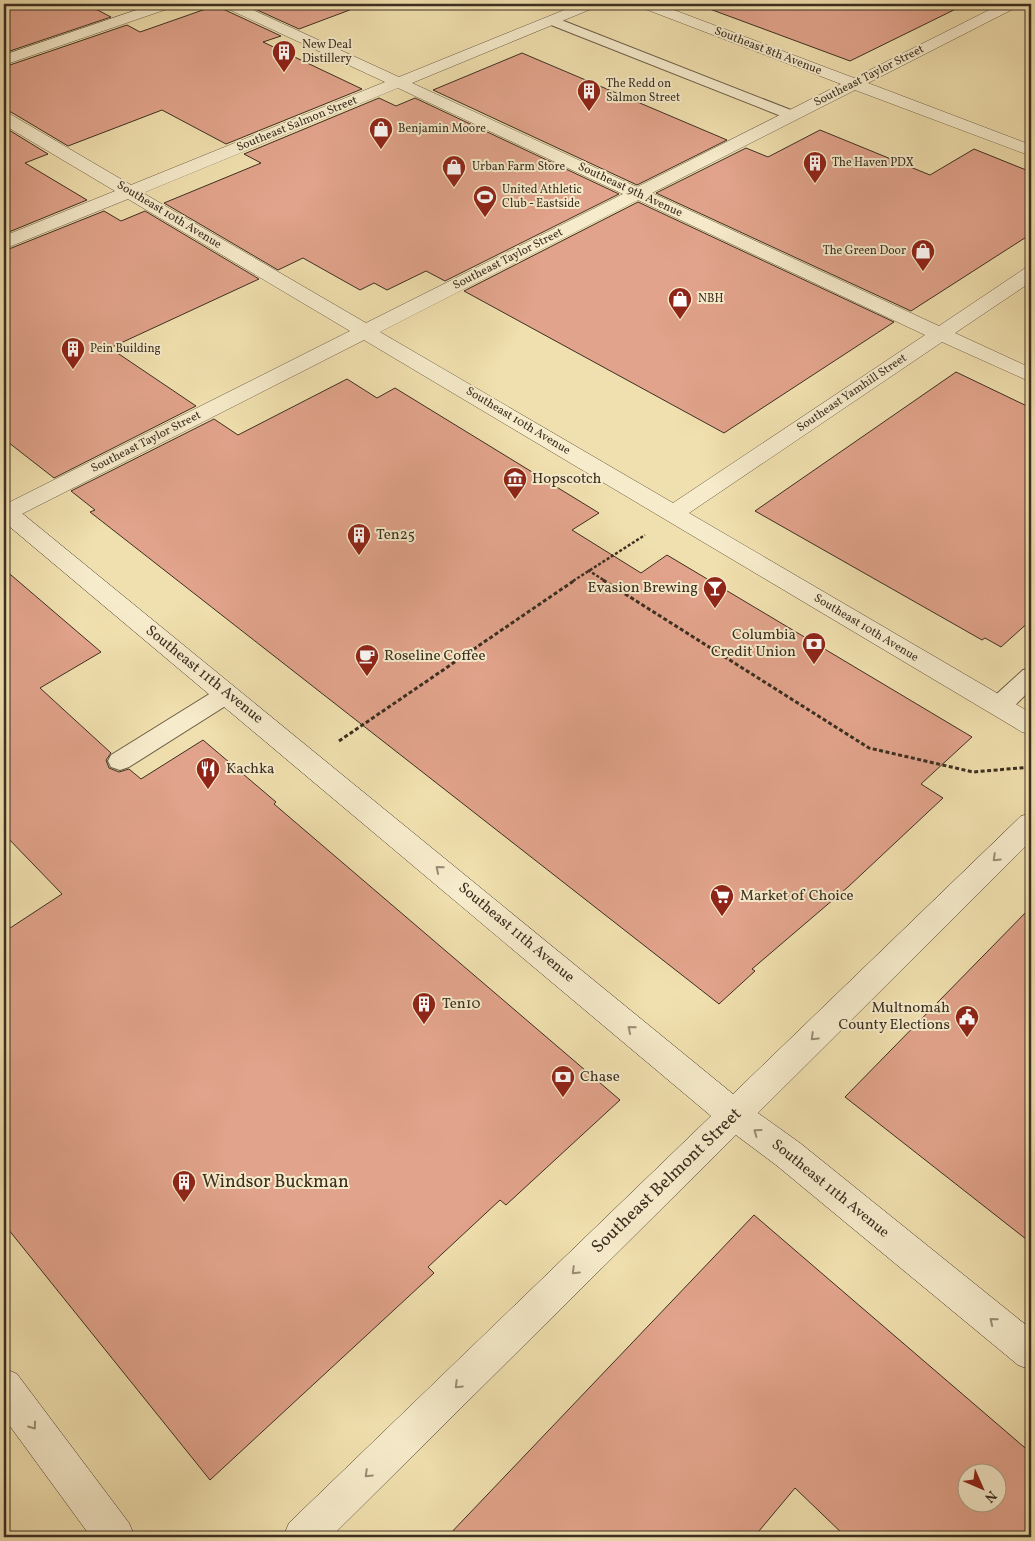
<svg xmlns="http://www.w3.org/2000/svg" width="1035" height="1541" viewBox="0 0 1035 1541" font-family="Vollkorn,serif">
	<rect width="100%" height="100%" fill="#f1e0af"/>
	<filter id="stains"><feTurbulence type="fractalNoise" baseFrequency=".004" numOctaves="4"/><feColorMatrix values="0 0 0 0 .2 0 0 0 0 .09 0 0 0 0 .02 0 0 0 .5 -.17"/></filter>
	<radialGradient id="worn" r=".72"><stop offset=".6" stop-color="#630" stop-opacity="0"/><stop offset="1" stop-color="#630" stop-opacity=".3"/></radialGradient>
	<g fill="#e1a38b" stroke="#3c2f21" fill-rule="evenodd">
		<path d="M4,4H86L111,17L4,53Z"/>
		<path d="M220,4L223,9L281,36L263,42L362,89L226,144L162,110L68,146L11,112L4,111V67L127,25L140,32Z"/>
		<path d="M244,4H355V8L299,29Z"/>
		<path d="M708,4H966L850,61L707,8Z"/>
		<path d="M522,53L727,140L637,185L433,90Z"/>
		<path d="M379,98L396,106L415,98L619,194L445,281L426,271L387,290L374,283L360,290L303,258L278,270L164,203L261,163L244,154Z"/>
		<path d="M4,127L48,154L25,163L87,200L4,234Z"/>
		<path d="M820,130L930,175L974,149L1031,172V234L911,311L656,193L746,148L768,157Z"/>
		<path d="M638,202L894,322L724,433L464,291Z"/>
		<path d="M104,211L121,221L145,211L259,279L110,348L196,406L54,478L4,439V251Z"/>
		<path d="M956,372L1031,408V620L1001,647L985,638L982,640L755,511Z"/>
		<path d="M347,379L377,398L395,388L599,513L572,530L641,573L667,555L972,737L921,784L943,798L848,887L752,969L755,971L719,1004L90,512L95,510L71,491L214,419L238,435Z"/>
		<path d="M4,569L101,652L40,688L111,753L106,760L109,768L119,772L129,769L141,779L203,740L276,802L274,804L620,1100L506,1205L500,1200L428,1267L434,1273L210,1480L4,1224V932L62,894L4,834Z"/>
		<path d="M1031,907V1243L845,1097Z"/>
		<path d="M754,1215L1031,1453V1537H846L795,1488L754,1537H447ZM968,1474H998V1504H968Z"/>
	</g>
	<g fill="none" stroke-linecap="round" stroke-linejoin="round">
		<g stroke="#695b44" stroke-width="2">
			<g id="service">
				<path d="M551,16L796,112L799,115L796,118H786L546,23L544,20Z"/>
				<path d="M1031,668V689C1019,701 1008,717 990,712L986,706L990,700L1023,670Z"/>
				<path d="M227,686L235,688L239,694L235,700L129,767L120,770L111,767L108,761L111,755L219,688Z"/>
			</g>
		</g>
		<g stroke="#695b44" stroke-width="1">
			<g id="minor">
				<path d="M154,4H175L173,7L4,65V55Z"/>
				<path d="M222,4H240L399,77L579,4H598L596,7L412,83L637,187L841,84L640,7L638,4H658L854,78L1001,4H1019L1017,7L868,83L1031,145V156L855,90L652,193L939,326L1024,269L1031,267V282L955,333L1031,368V382L942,342L689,513L1031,713V735L1022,732L364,340L12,519L4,521V505L350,331L128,199L4,249V236L115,191L4,125V113L10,114L131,185L385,82L224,7ZM398,88L623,194L366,323L143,193ZM638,200L925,335L673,503L380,332Z"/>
			</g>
		</g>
		<g stroke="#3c2f21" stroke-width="1">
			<g id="secondary">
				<path d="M4,503L12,505L733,1094L1021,816L1031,813V841L758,1113L800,1143L1031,1329V1370L1018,1365L776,1165L736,1135L331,1537H283L289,1523L711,1116L4,522Z"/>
				<path d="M4,1368L17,1374L129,1523L135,1537H91L4,1418Z"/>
			</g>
		</g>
		<g stroke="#3c2f21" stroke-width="2.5" stroke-dasharray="3 2" stroke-linecap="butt">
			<path d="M588,570L605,581"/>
			<path d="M573,581L645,535"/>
		</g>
		<g stroke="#3c2f21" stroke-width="3" stroke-dasharray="4 2.5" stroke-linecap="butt">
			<path d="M603,580L869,748L973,772L1031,767"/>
			<path d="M339,741L575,580"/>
		</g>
		<use href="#service" fill="#f6ebcb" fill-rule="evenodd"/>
		<use href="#minor" fill="#f6ebcb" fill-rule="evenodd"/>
		<use href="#secondary" fill="#f6ebcb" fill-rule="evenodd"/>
	</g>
	<defs><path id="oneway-chevron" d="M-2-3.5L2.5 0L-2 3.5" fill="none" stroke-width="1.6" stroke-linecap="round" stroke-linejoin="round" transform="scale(1.25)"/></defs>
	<g stroke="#998d76">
		<use href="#oneway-chevron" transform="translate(996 858) rotate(136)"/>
		<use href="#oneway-chevron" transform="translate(439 869) rotate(-140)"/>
		<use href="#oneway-chevron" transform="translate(631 1029) rotate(-140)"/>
		<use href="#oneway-chevron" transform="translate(814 1037) rotate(136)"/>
		<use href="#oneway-chevron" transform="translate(757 1132) rotate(-144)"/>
		<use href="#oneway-chevron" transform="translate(575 1271) rotate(136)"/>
		<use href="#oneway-chevron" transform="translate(993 1321) rotate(-141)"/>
		<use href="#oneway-chevron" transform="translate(458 1385) rotate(136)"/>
		<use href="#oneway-chevron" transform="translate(33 1426) rotate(54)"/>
		<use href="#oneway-chevron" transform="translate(368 1474) rotate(136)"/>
	</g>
	<defs>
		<g id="building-pin" transform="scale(1.25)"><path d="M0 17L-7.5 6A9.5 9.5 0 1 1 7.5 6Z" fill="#8f2418" stroke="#f6ebcb"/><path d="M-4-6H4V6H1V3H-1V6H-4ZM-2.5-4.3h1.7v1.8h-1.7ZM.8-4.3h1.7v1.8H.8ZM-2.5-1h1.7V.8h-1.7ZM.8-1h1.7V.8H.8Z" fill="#fff"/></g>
		<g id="shop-pin" transform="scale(1.25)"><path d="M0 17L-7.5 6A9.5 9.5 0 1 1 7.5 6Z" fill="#8f2418" stroke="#f6ebcb"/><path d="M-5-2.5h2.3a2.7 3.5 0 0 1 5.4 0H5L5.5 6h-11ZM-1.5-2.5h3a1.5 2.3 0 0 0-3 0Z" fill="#fff"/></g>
		<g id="stadium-pin" transform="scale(1.25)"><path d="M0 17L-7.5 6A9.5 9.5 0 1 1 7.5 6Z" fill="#8f2418" stroke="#f6ebcb"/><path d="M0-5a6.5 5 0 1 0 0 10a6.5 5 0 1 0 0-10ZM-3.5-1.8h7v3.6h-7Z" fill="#fff"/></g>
		<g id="museum-pin" transform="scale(1.25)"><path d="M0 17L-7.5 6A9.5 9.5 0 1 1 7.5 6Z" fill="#8f2418" stroke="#f6ebcb"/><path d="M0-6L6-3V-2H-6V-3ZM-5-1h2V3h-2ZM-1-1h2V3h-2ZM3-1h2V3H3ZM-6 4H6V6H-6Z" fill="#fff"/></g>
		<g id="bar-pin" transform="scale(1.25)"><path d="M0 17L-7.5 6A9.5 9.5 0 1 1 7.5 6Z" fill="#8f2418" stroke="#f6ebcb"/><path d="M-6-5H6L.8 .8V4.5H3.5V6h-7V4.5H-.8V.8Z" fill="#fff"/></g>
		<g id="bank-pin" transform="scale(1.25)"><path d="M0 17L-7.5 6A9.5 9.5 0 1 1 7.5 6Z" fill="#8f2418" stroke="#f6ebcb"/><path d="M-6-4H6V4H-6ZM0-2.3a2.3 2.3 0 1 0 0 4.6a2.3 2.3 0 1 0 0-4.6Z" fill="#fff"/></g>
		<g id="cafe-pin" transform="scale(1.25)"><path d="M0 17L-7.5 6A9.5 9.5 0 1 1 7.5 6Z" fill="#8f2418" stroke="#f6ebcb"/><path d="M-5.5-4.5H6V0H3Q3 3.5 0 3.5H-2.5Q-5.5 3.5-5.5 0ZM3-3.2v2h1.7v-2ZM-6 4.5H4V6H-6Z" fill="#fff"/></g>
		<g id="restaurant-pin" transform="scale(1.25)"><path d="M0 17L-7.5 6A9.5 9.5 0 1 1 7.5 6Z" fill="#8f2418" stroke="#f6ebcb"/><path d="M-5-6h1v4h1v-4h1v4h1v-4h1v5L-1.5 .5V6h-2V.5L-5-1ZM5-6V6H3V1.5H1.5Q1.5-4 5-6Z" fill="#fff"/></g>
		<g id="supermarket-pin" transform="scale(1.25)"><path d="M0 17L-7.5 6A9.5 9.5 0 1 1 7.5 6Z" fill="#8f2418" stroke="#f6ebcb"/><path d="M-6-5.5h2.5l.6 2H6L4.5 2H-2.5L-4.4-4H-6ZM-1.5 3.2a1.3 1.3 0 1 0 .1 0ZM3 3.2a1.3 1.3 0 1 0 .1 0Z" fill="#fff"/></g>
		<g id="civic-pin" transform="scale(1.25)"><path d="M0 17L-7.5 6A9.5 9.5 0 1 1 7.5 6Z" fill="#8f2418" stroke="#f6ebcb"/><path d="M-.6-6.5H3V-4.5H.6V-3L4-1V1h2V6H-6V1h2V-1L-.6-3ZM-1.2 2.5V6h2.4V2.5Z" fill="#fff"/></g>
	</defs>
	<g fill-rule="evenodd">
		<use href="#building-pin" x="284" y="52"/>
		<use href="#building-pin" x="589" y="91"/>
		<use href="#shop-pin" x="381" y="129"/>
		<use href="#building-pin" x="815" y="163"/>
		<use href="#shop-pin" x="454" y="167"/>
		<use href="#stadium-pin" x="485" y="197"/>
		<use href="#shop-pin" x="923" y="251"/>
		<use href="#shop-pin" x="680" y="299"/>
		<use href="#building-pin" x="73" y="349"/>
		<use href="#museum-pin" x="515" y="479"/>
		<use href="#building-pin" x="359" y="535"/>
		<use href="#bar-pin" x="715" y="588"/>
		<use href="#bank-pin" x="814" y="644"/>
		<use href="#cafe-pin" x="367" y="656"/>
		<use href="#restaurant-pin" x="208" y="769"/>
		<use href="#supermarket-pin" x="722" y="896"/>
		<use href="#building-pin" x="424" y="1004"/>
		<use href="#civic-pin" x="967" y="1017"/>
		<use href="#bank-pin" x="563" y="1077"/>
		<use href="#building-pin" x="184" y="1182"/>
	</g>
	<g text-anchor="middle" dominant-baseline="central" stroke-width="4" stroke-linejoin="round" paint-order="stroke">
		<g font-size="12" fill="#3c2f21" stroke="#f6ebcb" text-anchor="start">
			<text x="302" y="45">New Deal<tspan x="302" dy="14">Distillery</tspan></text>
			<text x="606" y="84">The Redd on<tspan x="606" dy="14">Salmon Street</tspan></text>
			<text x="398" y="129">Benjamin Moore</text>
			<text x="832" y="163">The Haven PDX</text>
			<text x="472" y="167">Urban Farm Store</text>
			<text x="502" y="190">United Athletic<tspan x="502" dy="14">Club - Eastside</tspan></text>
			<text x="906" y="251" text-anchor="end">The Green Door</text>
			<text x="698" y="299">NBH</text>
			<text x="90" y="349">Pein Building</text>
		</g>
		<g font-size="12" fill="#3c2f21" stroke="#f6ebcb">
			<text transform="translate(768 51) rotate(21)">Southeast 8th Avenue</text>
			<text transform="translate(869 76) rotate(-27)">Southeast Taylor Street</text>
			<text transform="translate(297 124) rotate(-22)">Southeast Salmon Street</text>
			<text transform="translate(630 190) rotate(25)">Southeast 9th Avenue</text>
			<text transform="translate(169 215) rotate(31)">Southeast 10th Avenue</text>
			<text transform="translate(508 259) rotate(-27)">Southeast Taylor Street</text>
			<text transform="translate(852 393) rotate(-34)">Southeast Yamhill Street</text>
			<text transform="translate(518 421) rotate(31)">Southeast 10th Avenue</text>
			<text transform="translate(146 442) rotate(-27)">Southeast Taylor Street</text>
			<text transform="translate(866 628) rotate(31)">Southeast 10th Avenue</text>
		</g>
		<g font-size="15" fill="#3c2f21" stroke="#f6ebcb" text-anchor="start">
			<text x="532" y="479">Hopscotch</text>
			<text x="376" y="535">Ten25</text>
			<text x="698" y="588" text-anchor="end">Evasion Brewing</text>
			<text x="796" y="635" text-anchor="end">Columbia<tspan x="796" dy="17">Credit Union</tspan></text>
			<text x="384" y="656">Roseline Coffee</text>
			<text x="226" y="769">Kachka</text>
			<text x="740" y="896">Market of Choice</text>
			<text x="442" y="1004">Ten10</text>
			<text x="950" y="1008" text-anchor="end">Multnomah<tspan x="950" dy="17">County Elections</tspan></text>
			<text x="580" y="1077">Chase</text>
		</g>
		<g font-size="15" fill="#3c2f21" stroke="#f6ebcb">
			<text transform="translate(204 675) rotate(39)">Southeast 11th Avenue</text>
			<text transform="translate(516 933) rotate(40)">Southeast 11th Avenue</text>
			<text transform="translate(830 1189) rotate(39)">Southeast 11th Avenue</text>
		</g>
		<g font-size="18" fill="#3c2f21" stroke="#f6ebcb">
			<text transform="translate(667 1181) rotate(-44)">Southeast Belmont Street</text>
		</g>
		<g font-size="18" fill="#3c2f21" stroke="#f6ebcb" text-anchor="start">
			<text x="202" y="1182">Windsor Buckman</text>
		</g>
	</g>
	<rect width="1035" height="1541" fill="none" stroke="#f1e0af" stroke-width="20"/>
	<rect x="5" y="5" width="1025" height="1531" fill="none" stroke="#3c2f21" stroke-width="2.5"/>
	<rect x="10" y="10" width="1015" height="1521" fill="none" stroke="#3c2f21"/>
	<g transform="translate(982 1488) rotate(135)"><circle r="24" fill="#f6ebcb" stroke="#aca087"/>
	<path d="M0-4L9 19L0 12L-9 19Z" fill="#8f2418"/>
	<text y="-8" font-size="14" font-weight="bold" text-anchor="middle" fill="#3c2f21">N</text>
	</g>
	<rect width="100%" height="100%" filter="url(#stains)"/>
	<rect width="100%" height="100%" fill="url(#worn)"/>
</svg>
